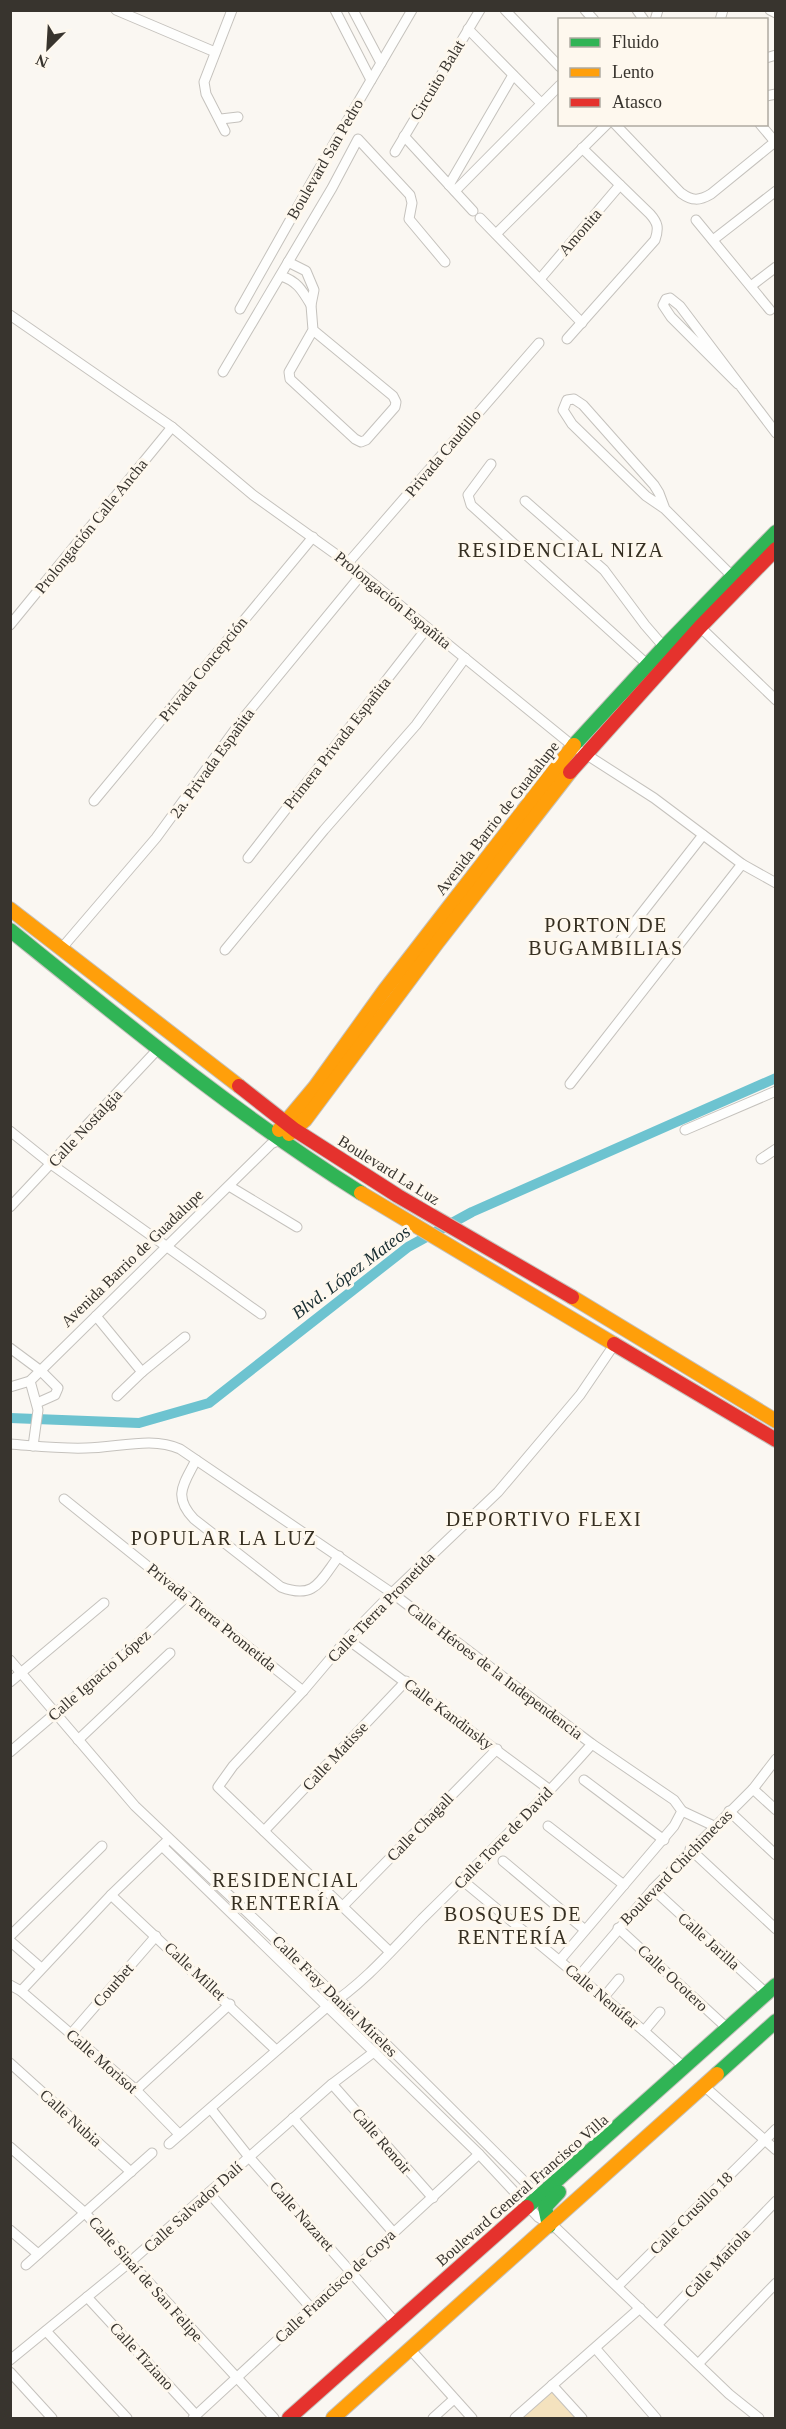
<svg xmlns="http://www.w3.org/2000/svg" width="786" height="2429" viewBox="0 0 786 2429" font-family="'Times New Roman',serif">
	<rect width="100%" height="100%" fill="#faf7f2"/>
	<path fill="#f4e2be" d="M551,2390L577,2418H521Z"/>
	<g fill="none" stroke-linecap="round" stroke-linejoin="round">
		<path stroke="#6dc3d0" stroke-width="10" d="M10,1418L139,1423L209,1403L408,1247L472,1212L776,1078"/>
		<g stroke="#c5c2bd" stroke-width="11">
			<g id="street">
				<path d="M116,10L215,52"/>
				<path d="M335,10L371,80"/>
				<path d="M353,10L381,63"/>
				<path d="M505,10L560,67"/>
				<path d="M585,10L594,20"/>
				<path d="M637,10L644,20"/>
				<path d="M770,10L776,13"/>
				<path d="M655,20L658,10"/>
				<path d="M720,20L723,10"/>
				<path d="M468,29L541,103"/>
				<path d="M766,58L776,55"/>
				<path d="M766,96L776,94"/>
				<path d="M221,119L238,117"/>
				<path d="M615,124L681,193C692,201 699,201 711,194L776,141"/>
				<path d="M760,124L776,143"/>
				<path d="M225,131L206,94L204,82L232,10"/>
				<path d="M404,136L473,211"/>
				<path d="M395,152L480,10"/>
				<path d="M449,185L513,75"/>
				<path d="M455,191L560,85"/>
				<path d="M480,218L582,323"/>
				<path d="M696,220L770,310"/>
				<path d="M496,234L607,124"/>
				<path d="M713,240L776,191"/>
				<path d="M288,262L306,271L314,290L311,305L313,330L289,372L290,379L355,439L361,442L366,440L395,407L396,402L393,396L313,330"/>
				<path d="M281,276C297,281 302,290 311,305"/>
				<path d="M540,279L620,185"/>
				<path d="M751,286L776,267"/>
				<path d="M240,309L315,176L412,10"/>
				<path d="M10,315L172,427L253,495L348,563L573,746L654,798L742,864L776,883"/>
				<path d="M567,339L655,240C659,228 658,223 650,214L582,148"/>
				<path d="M223,372L332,188L358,139L410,195L412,203L409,219L445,262"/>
				<path d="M738,384L671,317L663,305L666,299L670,298L680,306L776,433"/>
				<path d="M491,464L468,495L471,505L648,665"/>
				<path d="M525,501L604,570L645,625L664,647"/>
				<path d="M665,509L659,493L654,485L583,405L574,399L567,400L563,410L572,424L646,496L665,509L732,576"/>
				<path d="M348,563L539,343"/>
				<path d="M10,625L172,427"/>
				<path d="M700,627L776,700"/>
				<path d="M94,801L313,537"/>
				<path d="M248,858L427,628"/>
				<path d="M620,941L703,835"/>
				<path d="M61,949L156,838L245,716L361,575"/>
				<path d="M225,950L324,830L416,725L465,658"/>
				<path d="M570,1084L742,864"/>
				<path d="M685,1130L776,1091"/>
				<path d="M10,1131L51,1164L261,1314"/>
				<path d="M761,1159L776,1149"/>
				<path d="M229,1186L297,1227"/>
				<path d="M10,1207L158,1049"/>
				<path d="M96,1316L142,1372"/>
				<path d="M10,1348L41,1371L58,1388L55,1395L37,1403"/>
				<path d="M30,1381L38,1410L33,1446"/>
				<path d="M10,1387L30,1381L271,1144L280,1140"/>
				<path d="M117,1396L142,1372L185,1337"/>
				<path d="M10,1444C36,1446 61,1449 86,1448C116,1448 152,1436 180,1449L392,1593L592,1744L674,1800L682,1811L674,1826L560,1960"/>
				<path d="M196,1460C184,1484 172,1496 194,1519L281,1587C315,1600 320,1581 339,1556"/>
				<path d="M64,1499L303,1691"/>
				<path d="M347,1639L550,1790"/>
				<path d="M10,1660L135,1806L383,2041L543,2200"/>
				<path d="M10,1682L104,1603"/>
				<path d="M78,1740L170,1653"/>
				<path d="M10,1752L139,1642L187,1596"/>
				<path d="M584,1780L664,1840"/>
				<path d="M753,1789L776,1810"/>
				<path d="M682,1811L714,1826"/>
				<path d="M729,1811L776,1855"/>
				<path d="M548,1826L624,1885"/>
				<path d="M264,1831L406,1681"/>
				<path d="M162,1846L479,2154L538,2217L557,2229L729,2394L759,2418"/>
				<path d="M690,1849L776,1929"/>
				<path d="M503,1861L585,1930"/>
				<path d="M462,1880L644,2031L685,2068"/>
				<path d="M653,1889L766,1993"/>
				<path d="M111,1895L276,2050"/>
				<path d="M343,1906L497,1749"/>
				<path d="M618,1928L727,2028"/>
				<path d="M10,1936L102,1846"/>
				<path d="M10,1941L41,1968"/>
				<path d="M390,1952L218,1787L233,1766L303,1691L347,1639L392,1593L498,1492L580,1395L614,1345"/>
				<path d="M579,1976L653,1889L753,1789L776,1759"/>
				<path d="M10,1985L21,1991L136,2090L179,2134"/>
				<path d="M21,1991L111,1895L166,1842"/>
				<path d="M604,1997L619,1979"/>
				<path d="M644,2031L660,2012"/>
				<path d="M71,2034L156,1936"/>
				<path d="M10,2063L131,2172"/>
				<path d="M332,2084L433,2198"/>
				<path d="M704,2086L776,2150"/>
				<path d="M136,2090L230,2004"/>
				<path d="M211,2109L249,2157L395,2322"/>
				<path d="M293,2118L393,2232"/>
				<path d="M169,2144L328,2006C362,1985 394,1948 422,1919C480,1862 538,1805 592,1744"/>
				<path d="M10,2147L85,2213L274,2418"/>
				<path d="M209,2193L312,2309"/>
				<path d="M10,2230L38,2254"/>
				<path d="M26,2265L152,2153"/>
				<path d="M618,2286L776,2129"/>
				<path d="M87,2297L196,2415"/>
				<path d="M658,2324L776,2201"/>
				<path d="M46,2331L127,2418"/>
				<path d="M410,2349L472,2418"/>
				<path d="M596,2349L656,2418"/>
				<path d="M10,2360L130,2262L332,2084L374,2052"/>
				<path d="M699,2363L776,2283"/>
				<path d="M10,2372L52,2418"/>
				<path d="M552,2385L582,2418"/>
				<path d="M193,2418L479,2154"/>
				<path d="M433,2418L454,2399"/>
				<path d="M515,2418L640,2308"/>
			</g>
		</g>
		<g stroke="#c5c2bd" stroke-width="16">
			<g id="fast">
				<path d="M574,745L664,647L776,532"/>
				<path d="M10,930C124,1022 237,1115 361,1193"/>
				<path d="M717,2074L776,2021"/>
				<path d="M527,2207L776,1985"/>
				<path d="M549,2226L545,2207L559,2192"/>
			</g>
		</g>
		<g stroke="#c5c2bd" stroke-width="16">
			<g id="slow">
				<path d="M10,909L239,1086"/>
				<path d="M279,1130L315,1087L384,991L574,745"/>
				<path d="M289,1134L305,1120L437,943L570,772"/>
				<path d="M361,1193L614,1344"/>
				<path d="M572,1297L776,1421"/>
				<path d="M333,2418L717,2074"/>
			</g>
		</g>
		<g stroke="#c5c2bd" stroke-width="16">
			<g id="jam">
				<path d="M570,772L700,627L776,549"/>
				<path d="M239,1086L295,1130L398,1196L572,1297"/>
				<path d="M614,1344L776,1440"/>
				<path d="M289,2418L527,2207"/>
			</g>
		</g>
		<use href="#street" stroke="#fefefd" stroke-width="9"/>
		<use href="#fast" stroke="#30b455" stroke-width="14"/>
		<use href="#slow" stroke="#ff9f0a" stroke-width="14"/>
		<use href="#jam" stroke="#e5322d" stroke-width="14"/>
	</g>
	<g text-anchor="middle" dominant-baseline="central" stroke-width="6" stroke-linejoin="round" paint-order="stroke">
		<g font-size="16" fill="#38342e" stroke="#fef8ee">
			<text transform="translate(437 80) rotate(-59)">Circuito Balat</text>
			<text transform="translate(325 159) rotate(-60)">Boulevard San Pedro</text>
			<text transform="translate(580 232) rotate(-49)">Amonita</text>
			<text transform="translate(443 453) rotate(-50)">Privada Caudillo</text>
			<text transform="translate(91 526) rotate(-51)">Prolongación Calle Ancha</text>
			<text transform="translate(393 600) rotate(39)">Prolongación Españita</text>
			<text transform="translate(203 669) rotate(-51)">Privada Concepción</text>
			<text transform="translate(337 743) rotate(-52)">Primera Privada Españita</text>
			<text transform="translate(212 763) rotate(-54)">2a. Privada Españita</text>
			<text transform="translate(497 818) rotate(-52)">Avenida Barrio de Guadalupe</text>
			<text transform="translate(85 1128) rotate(-47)">Calle Nostalgia</text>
			<text transform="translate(389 1170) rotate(32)">Boulevard La Luz</text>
			<text transform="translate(132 1258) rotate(-44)">Avenida Barrio de Guadalupe</text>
			<text transform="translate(381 1607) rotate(-46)">Calle Tierra Prometida</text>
			<text transform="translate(212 1617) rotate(39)">Privada Tierra Prometida</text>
			<text transform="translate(495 1671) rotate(37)">Calle Héroes de la Independencia</text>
			<text transform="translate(99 1675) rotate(-41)">Calle Ignacio López</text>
			<text transform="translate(449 1714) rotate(37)">Calle Kandinsky</text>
			<text transform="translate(335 1756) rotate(-47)">Calle Matisse</text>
			<text transform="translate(420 1827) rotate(-46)">Calle Chagall</text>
			<text transform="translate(503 1838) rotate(-46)">Calle Torre de David</text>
			<text transform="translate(676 1867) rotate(-46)">Boulevard Chichimecas</text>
			<text transform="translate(709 1941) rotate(42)">Calle Jarilla</text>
			<text transform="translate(195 1971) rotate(43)">Calle Millet</text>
			<text transform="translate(673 1978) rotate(43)">Calle Ocotero</text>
			<text transform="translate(113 1985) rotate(-49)">Courbet</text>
			<text transform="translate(335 1996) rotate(44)">Calle Fray Daniel Mireles</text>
			<text transform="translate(602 1996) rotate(40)">Calle Nenúfar</text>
			<text transform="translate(102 2061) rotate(41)">Calle Morisot</text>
			<text transform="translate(71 2118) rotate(42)">Calle Nubia</text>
			<text transform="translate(382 2141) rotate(49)">Calle Renoir</text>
			<text transform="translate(522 2190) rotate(-41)">Boulevard General Francisco Villa</text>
			<text transform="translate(193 2207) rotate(-42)">Calle Salvador Dalí</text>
			<text transform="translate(691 2213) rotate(-45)">Calle Crusillo 18</text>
			<text transform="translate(302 2216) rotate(48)">Calle Nazaret</text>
			<text transform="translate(717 2263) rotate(-47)">Calle Mariola</text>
			<text transform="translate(146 2279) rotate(48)">Calle Sinaí de San Felipe</text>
			<text transform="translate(335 2286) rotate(-43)">Calle Francisco de Goya</text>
			<text transform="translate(142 2356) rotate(47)">Calle Tiziano</text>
		</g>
		<g font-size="18" font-style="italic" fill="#182d31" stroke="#fef8ee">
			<text transform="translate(351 1272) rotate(-37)">Blvd. López Mateos</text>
		</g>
		<g font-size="20" letter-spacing="1.5" fill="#362f21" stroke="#fef8ee">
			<text x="561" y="550">RESIDENCIAL NIZA</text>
			<text x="606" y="925">PORTON DE<tspan x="606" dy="23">BUGAMBILIAS</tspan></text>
			<text x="544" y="1519">DEPORTIVO FLEXI</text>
			<text x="224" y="1538">POPULAR LA LUZ</text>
			<text x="286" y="1880">RESIDENCIAL<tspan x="286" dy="23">RENTERÍA</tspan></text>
			<text x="513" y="1914">BOSQUES DE<tspan x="513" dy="23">RENTERÍA</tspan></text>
		</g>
	</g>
	<rect width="786" height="2429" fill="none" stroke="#38342e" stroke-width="24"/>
	<rect x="558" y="18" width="210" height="108" fill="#fef8ee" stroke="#afaaa1" stroke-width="1.5"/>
	<rect x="570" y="38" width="30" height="9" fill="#30b455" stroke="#afaaa1" stroke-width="1.5"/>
	<text x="612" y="48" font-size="18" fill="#38342e">Fluido</text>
	<rect x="570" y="68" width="30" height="9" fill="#ff9f0a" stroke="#afaaa1" stroke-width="1.5"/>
	<text x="612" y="78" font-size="18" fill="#38342e">Lento</text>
	<rect x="570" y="98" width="30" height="9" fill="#e5322d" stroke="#afaaa1" stroke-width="1.5"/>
	<text x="612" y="108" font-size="18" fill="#38342e">Atasco</text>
	<g transform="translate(48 48) rotate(204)" stroke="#fef8ee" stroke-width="4.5" paint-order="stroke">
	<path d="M0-4.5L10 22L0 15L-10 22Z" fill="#38342e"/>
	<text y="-9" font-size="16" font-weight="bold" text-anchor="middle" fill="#38342e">N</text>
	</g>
</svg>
